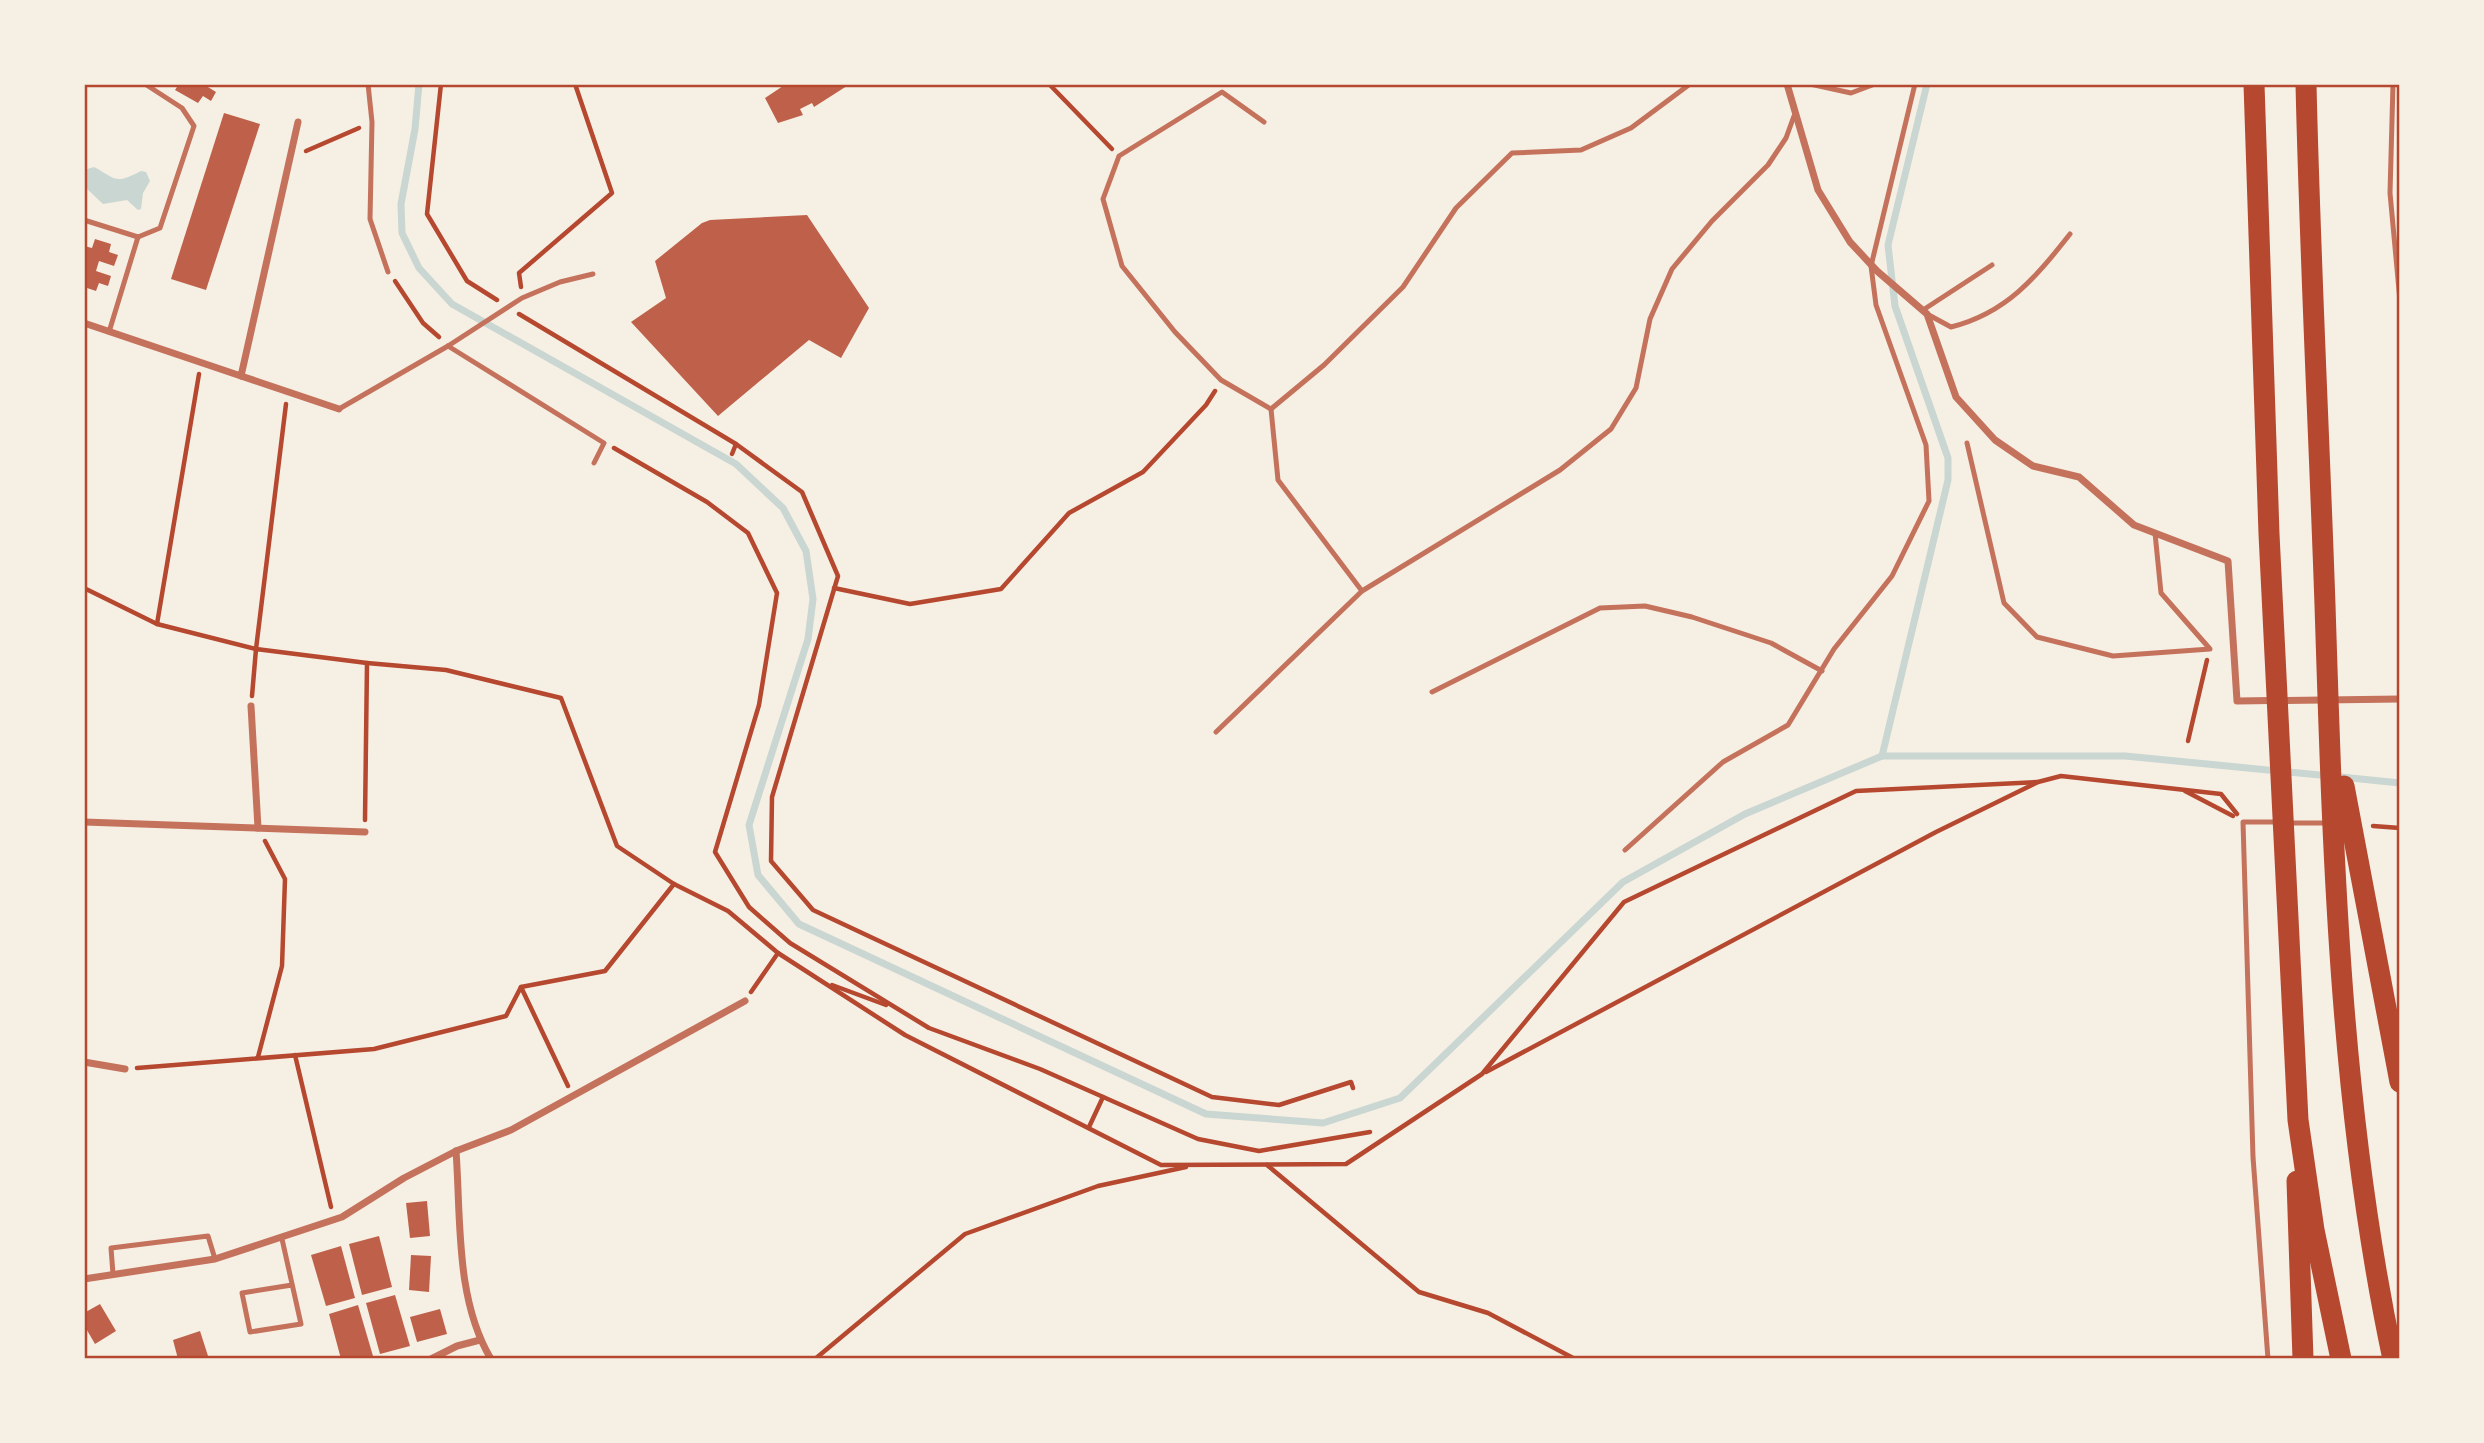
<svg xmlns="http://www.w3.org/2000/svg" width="2484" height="1443" viewBox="0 0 2484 1443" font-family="'Work Sans',sans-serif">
	<rect width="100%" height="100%" fill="#f6efe4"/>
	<path fill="#c9d6d2" d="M94,167C117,179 114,185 141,171L146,172L150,181L143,193L141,209L138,210L127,200L103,204L84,186V170Z"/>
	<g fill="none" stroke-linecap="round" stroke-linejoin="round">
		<g stroke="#c9d6d2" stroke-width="7">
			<path d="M419,84L415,129L401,204L402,233L419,268L452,304L736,464L783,508L806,551L813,599L808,639L749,825L758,875L799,924L1206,1114L1323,1123L1400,1098L1623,882L1745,814L1882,756H2125L2330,776"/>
			<path d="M1882,756L1948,480V458L1895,306L1888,245L1927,84"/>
			<path d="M2341,777L2400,783"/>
		</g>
	</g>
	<g fill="#bf614a">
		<path d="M179,84H203L216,92L211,101L203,96L198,103L175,90Z"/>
		<path d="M786,84H850L814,107L812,103L800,109L803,115L778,123L765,98Z"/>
		<path d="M224,113L260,124L206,290L171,279Z"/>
		<path d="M807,215L869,308L841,358L809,340L718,416L631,322L666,298L655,261L702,223L710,220Z"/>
		<path d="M95,239L111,244L109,252L118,255L114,266L99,261L96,271L111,276L108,286L99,283L96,291L84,287V246L92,248Z"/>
		<path d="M427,1201L430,1236L410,1238L406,1203Z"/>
		<path d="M379,1236L392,1287L362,1295L349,1244Z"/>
		<path d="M341,1246L355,1298L326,1306L311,1255Z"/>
		<path d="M411,1255L431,1256L429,1292L409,1290Z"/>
		<path d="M395,1295L410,1346L380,1354L366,1303Z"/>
		<path d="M100,1304L116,1331L95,1344L84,1325V1313Z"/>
		<path d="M358,1305L373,1356L341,1359L329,1314Z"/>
		<path d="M440,1309L447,1334L417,1342L410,1317Z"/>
		<path d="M200,1331L209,1359H178L173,1340Z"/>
	</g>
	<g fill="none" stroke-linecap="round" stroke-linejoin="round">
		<g stroke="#b5482f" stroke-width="4.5">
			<path d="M441,84L427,214L467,281L497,300"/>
			<path d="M940,84H941"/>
			<path d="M1049,84L1112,149"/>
			<path d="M306,151L359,128"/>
			<path d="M395,281L423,323L439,337"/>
			<path d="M521,287L519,273L612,193L575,84"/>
			<path d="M519,314L736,444L802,492L838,576L772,797L771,861L813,910L1212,1097L1279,1105L1351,1082L1353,1088"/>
			<path d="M614,448L707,502L748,533L777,593L759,705L715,852L749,907L790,943L929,1028L1040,1069L1198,1139L1259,1151L1370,1132"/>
			<path d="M732,454L736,444"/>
			<path d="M84,588L157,624L199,374"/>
			<path d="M834,588L910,604L1001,589L1069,513L1143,472L1206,405L1215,391"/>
			<path d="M157,624L256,649L286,404"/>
			<path d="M367,663L446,670L561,698L617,846L674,884L728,911L778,953L905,1035L1161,1165L1346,1164L1482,1074L1624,902L1856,791L2038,782"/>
			<path d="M252,696L256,649L367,663L365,820"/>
			<path d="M2188,741L2207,660"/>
			<path d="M2185,791L2233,816"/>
			<path d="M2373,826L2400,828"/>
			<path d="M832,985L886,1005"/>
			<path d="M521,987L568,1086"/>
			<path d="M751,992L778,953"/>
			<path d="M295,1055L331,1207"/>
			<path d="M258,1057L282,966L285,879L265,841"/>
			<path d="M137,1068L374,1049L506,1016L521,987L605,971L674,884"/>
			<path d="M1486,1072L1936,832L2038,782L2061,776L2221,794L2237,814"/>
			<path d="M1089,1127L1103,1097"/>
			<path d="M1267,1165L1419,1292L1488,1313L1575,1359"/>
			<path d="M815,1359L965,1234L1098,1186L1186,1167"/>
		</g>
		<g stroke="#c5725c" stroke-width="5">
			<path d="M368,84L372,122L370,219L388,272"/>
			<path d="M1810,84L1851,93L1875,84"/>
			<path d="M2393,84L2390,193L2400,301"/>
			<path d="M1264,122L1222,92L1119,156L1103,199L1122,266L1175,332L1221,380L1271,409L1324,365L1403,287L1456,208L1512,153L1581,150L1631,128L1690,84"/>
			<path d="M84,220L138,237L160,228L194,126L182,108L145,84"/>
			<path d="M1923,310L1992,265"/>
			<path d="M1927,314L1951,327C2007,313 2036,277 2070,234"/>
			<path d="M109,332L138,237"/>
			<path d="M448,346L604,443L594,463"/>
			<path d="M339,409L448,346L522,298L560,282L593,274"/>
			<path d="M1271,409L1278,480L1362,591"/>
			<path d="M1967,443L2004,603L2037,637L2113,656L2210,649L2161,593L2155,533"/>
			<path d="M1432,692L1600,608L1645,606L1692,617L1771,643L1822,671"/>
			<path d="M1216,732L1362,591L1560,470L1611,429L1636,388L1650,319L1672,269L1712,221L1768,165L1786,138L1794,116"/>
			<path d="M2289,823H2328"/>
			<path d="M1625,850L1723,762L1788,725L1834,649L1892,576L1929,501L1926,445L1876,305L1871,266L1915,84"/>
			<path d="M282,1239L301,1324L250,1332L242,1293L292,1285"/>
			<path d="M113,1274L111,1248L208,1236L215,1259"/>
			<path d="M2268,1359L2253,1157L2243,822H2279"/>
		</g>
		<g stroke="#c5725c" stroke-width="7">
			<path d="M1787,84L1818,190L1850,242L1877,271L1927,314L1956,397L1995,440L2033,466L2079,477L2134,525L2228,561L2237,701L2400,699"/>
			<path d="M84,323L241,376L298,122"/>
			<path d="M241,376L339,409"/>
			<path d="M251,706L258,828"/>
			<path d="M84,822L365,832"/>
			<path d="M84,1062L125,1069"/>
			<path d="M456,1151C461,1218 455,1299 491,1359"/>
			<path d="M84,1279L215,1259L342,1217L404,1178L456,1151L511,1130L745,1001"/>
			<path d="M431,1359L457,1346L480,1340"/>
		</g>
		<g stroke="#b5482f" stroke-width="21">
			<path d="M2254,84L2269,534L2298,1120L2314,1230L2341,1359"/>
			<path d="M2306,84C2310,258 2319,431 2325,605C2333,857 2340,1111 2393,1359"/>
			<path d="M2344,786L2400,1082"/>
			<path d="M2297,1181L2303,1359"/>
		</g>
	</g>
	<rect width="2484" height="1443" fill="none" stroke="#f6efe4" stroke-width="172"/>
	<rect x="86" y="86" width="2312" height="1271" fill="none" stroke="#b5482f" stroke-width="2.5"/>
</svg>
